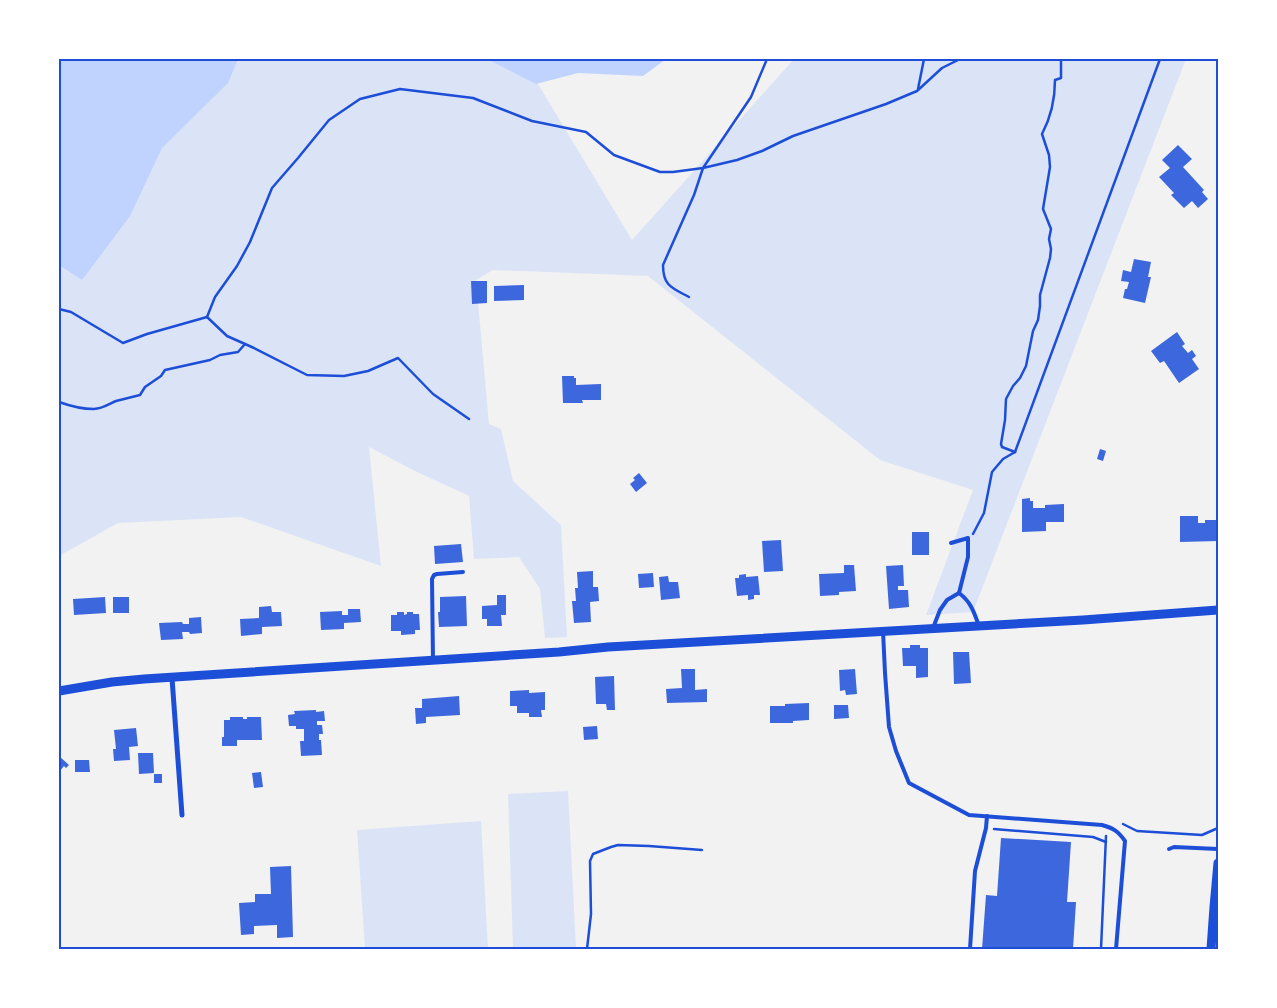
<svg xmlns="http://www.w3.org/2000/svg" width="1277" height="1008" viewBox="0 0 1277 1008" font-family="'Golos Text',sans-serif">
	<rect width="100%" height="100%" fill="#f2f2f2"/>
	<g fill="#dbe4f7">
		<path d="M59,59H523L632,240L794,59H1186L973,612L926,615L973,490L880,460L648,276L493,270L476,280L489,424L501,429L513,481L561,525L567,637L545,638L540,589L519,557L474,559L469,496L417,472L369,447L381,566L241,517L118,523L59,556Z"/>
		<path d="M568,791L576,949H513L508,794Z"/>
		<path d="M481,821L488,949H365L357,830Z"/>
	</g>
	<g fill="#bfd3fe">
		<path d="M59,59H238L228,83L162,148L130,216L82,280L59,265Z"/>
		<path d="M487,59H666L643,76L578,73L536,84Z"/>
	</g>
	<g fill="#3d67dc">
		<path d="M1178,145L1192,159L1183,167L1204,190L1202,192L1208,199L1198,208L1192,201L1184,208L1171,195L1174,193L1159,177L1170,168L1162,160Z"/>
		<path d="M1134,259L1151,262L1148,277H1151L1145,303L1123,298L1125,289H1127L1129,282L1121,281L1123,270L1131,272Z"/>
		<path d="M471,281H487V303L472,304Z"/>
		<path d="M524,285V300L494,301V286Z"/>
		<path d="M1177,332L1185,344L1182,346L1188,353L1192,350L1196,356L1192,359L1199,369L1179,383L1164,361L1160,363L1151,351Z"/>
		<path d="M562,376H574V378H576V385L601,384V400H582L583,403H563Z"/>
		<path d="M1100,449L1106,451L1103,461L1097,459Z"/>
		<path d="M639,473L647,483L636,492L630,484L635,480L633,478Z"/>
		<path d="M1030,498V501H1033V508H1045V505L1064,504V522H1046V531L1022,532V499Z"/>
		<path d="M1180,516H1198V523H1205V520H1218V541L1180,542Z"/>
		<rect x="912" y="532" width="17" height="23"/>
		<path d="M781,540L783,571L764,572L762,541Z"/>
		<path d="M461,544L463,562L435,564L434,546Z"/>
		<path d="M844,565H854L856,591L839,592V595L820,596L819,574L844,573Z"/>
		<path d="M903,565L904,586H898V590H908L909,607L889,609L886,566Z"/>
		<path d="M593,571V587H598L599,601L590,602L591,622L574,623L572,601H576L575,588H578L577,572Z"/>
		<path d="M653,573L654,587L639,588L638,574Z"/>
		<path d="M746,574V577L758,576L760,595H754V599L748,600V595L737,596L735,578H739V575Z"/>
		<path d="M668,576L669,582H678L680,598L661,600L659,577Z"/>
		<path d="M497,595H506V615H501L502,626H487V619H482V606L497,605Z"/>
		<path d="M466,596L467,626L439,627L438,612H440V597Z"/>
		<path d="M105,597L106,613L74,615L73,599Z"/>
		<rect x="113" y="597" width="16" height="16"/>
		<path d="M271,606L272,612H281L282,626L262,627V634L241,636L240,619L259,618V607Z"/>
		<path d="M348,609H360L361,622L344,623V629L321,630L320,612L342,611V615H348Z"/>
		<path d="M397,612H404V615L407,614V612H413V614H419L420,630H415V634L401,635V631H391V615H397Z"/>
		<path d="M201,617L202,633L190,634L189,632H182L183,639L161,640L159,623L182,622L183,624H189V618Z"/>
		<path d="M910,645H920V648H928V677L916,678V666H903L902,648H910Z"/>
		<path d="M953,652H969L971,683L954,684Z"/>
		<path d="M681,669H695V690L707,689V702L667,703L666,689L682,688Z"/>
		<path d="M855,669L857,694L846,695L845,690L840,691L839,670Z"/>
		<path d="M614,676L615,710H607L606,704H596L595,677Z"/>
		<path d="M529,690V693L545,692V710H541L542,717H529V713H517V706H510V691Z"/>
		<path d="M459,696L460,715L426,717V723L416,724L415,708H422V699Z"/>
		<path d="M809,703V720L793,721V723H770V706H785V704Z"/>
		<path d="M834,705H848L849,718L834,719Z"/>
		<path d="M316,710V712L324,711L325,721H317V725H322L323,734H319V740H321L322,755L301,756L300,741H304V729H296V726H289L288,715L295,714L294,711Z"/>
		<path d="M230,717H243V719H247V717H261L262,740H237V746H222V737H224V720H230Z"/>
		<path d="M597,726L598,739L584,740L583,727Z"/>
		<path d="M136,728L138,746L129,747L130,760L114,761L113,749H116L114,730Z"/>
		<path d="M138,753H153L154,773L139,774Z"/>
		<path d="M59,756L69,765L66,768L64,766L59,772Z"/>
		<path d="M75,760H89L90,772H75Z"/>
		<path d="M261,772L263,787L254,788L252,773Z"/>
		<rect x="154" y="774" width="8" height="9"/>
		<path d="M1001,838L1071,842L1067,902H1076L1073,949H982L986,895L997,896Z"/>
		<path d="M291,866L293,937L277,938V925L254,926V934L241,935L239,903L255,902V894H271L270,867Z"/>
	</g>
	<g fill="none" stroke-linecap="round" stroke-linejoin="round">
		<g stroke="#1d4ed8" stroke-width="2.5">
			<path d="M918,89L924,59"/>
			<path d="M689,297C672,288 663,286 663,265L694,195L703,168L751,97L767,59"/>
			<path d="M59,309L71,312L123,343L147,334L207,317"/>
			<path d="M207,317L215,297L237,266L250,242L272,188L298,158L329,120L360,99L400,89L473,98L532,121L586,132L614,155L660,172H673L703,168L737,160L762,151L793,136L886,104L917,91L942,68L960,59"/>
			<path d="M207,317L227,336L254,348L307,375L344,376L368,371L398,358L433,394L469,419"/>
			<path d="M59,402C70,406 82,409 94,409C102,409 109,404 116,401C124,399 132,397 140,395L145,387L161,376L165,370L210,360L220,355L238,352L245,344"/>
			<path d="M1015,452L1002,447L1001,444L1005,420L1006,399L1013,386L1020,378L1026,366L1033,331L1038,320L1040,306V295L1050,258L1051,249L1049,239L1051,229L1043,209L1050,167L1049,155L1042,134C1051,117 1055,99 1055,80L1061,78V59"/>
			<path d="M1015,452L1160,59"/>
			<path d="M973,534L984,513L992,472L1003,459L1015,452"/>
			<path d="M1123,824L1137,831L1202,835L1218,828"/>
			<path d="M994,829L1093,837L1106,842"/>
			<path d="M587,949L591,914L590,861L593,854L611,847L618,845L649,846L702,850"/>
			<path d="M1101,949L1106,836"/>
		</g>
		<g stroke="#1d4ed8" stroke-width="4">
			<path d="M951,543L968,538V557L959,593"/>
			<path d="M933,628L940,610L947,600L959,593C971,602 974,612 979,626"/>
			<path d="M883,631L885,673L889,727L896,751L909,783L969,815L1102,825C1113,828 1118,831 1125,841L1116,949"/>
			<path d="M433,661L432,579L434,575L437,574L463,572"/>
			<path d="M1169,849L1174,847L1218,849"/>
			<path d="M970,949L975,871L986,828L987,816"/>
		</g>
		<path stroke="#1d4ed8" stroke-width="5" d="M172,678L182,815"/>
		<g stroke="#1d4ed8" stroke-width="9">
			<path d="M59,691L112,682L144,679L559,652L608,647L1083,620L1218,610"/>
			<path d="M1211,949L1214,907L1218,863"/>
		</g>
	</g>
	<rect width="1277" height="1008" fill="none" stroke="#ffffff" stroke-width="120"/>
	<rect x="60" y="60" width="1157" height="888" fill="none" stroke="#1d4ed8" stroke-width="2"/>
</svg>
